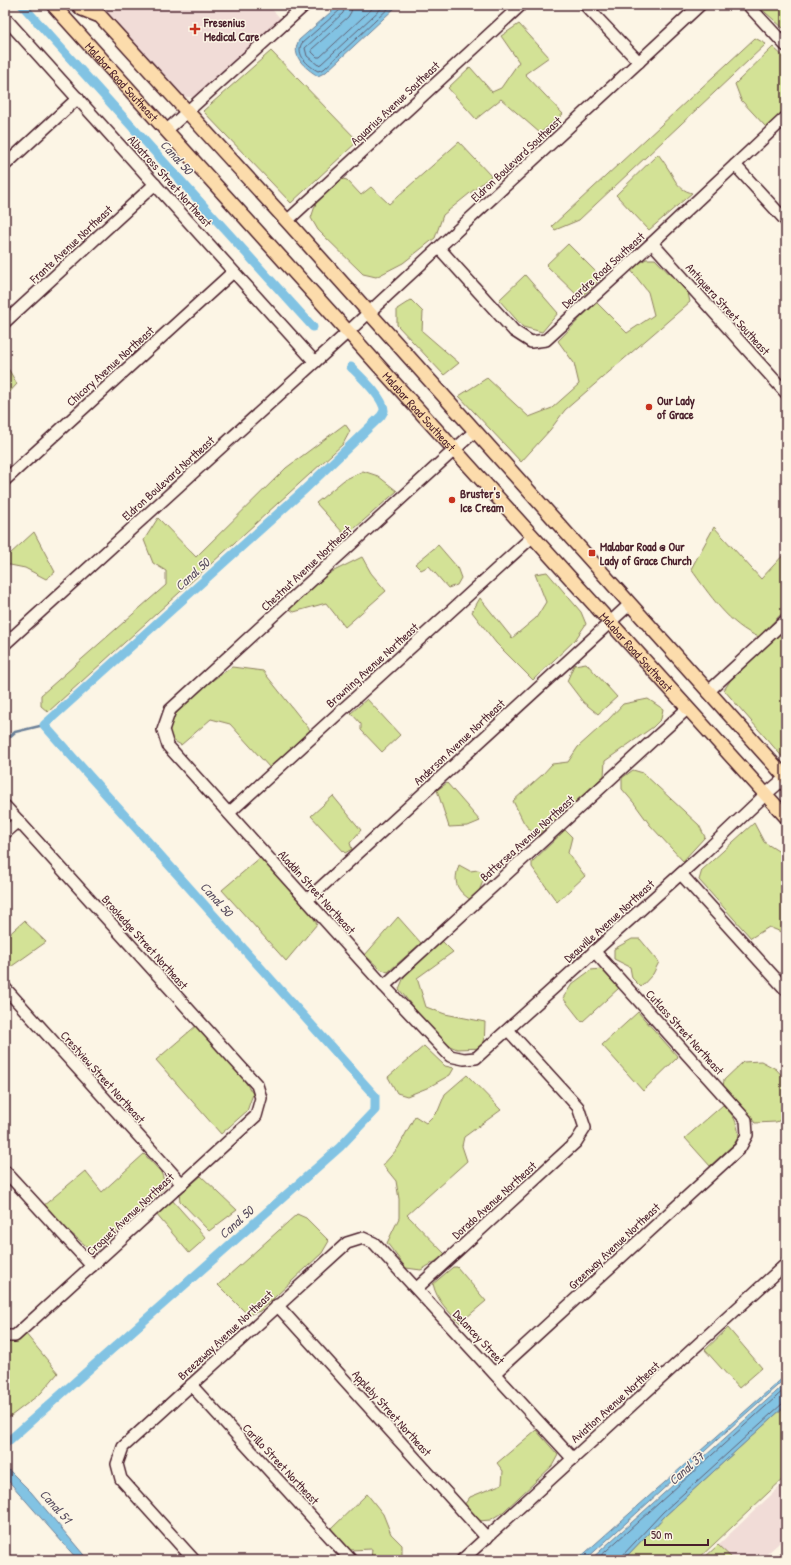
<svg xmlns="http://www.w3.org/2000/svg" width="791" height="1565" viewBox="0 0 791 1565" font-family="'Patrick Hand',sans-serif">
	<rect width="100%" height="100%" fill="#fcf5e5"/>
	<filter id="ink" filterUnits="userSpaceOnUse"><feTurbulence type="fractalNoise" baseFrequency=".025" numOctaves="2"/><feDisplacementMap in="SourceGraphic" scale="8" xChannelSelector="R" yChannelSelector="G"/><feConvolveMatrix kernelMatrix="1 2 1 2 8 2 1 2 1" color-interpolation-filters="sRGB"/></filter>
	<g filter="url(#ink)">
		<g fill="#f1dcd7">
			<path d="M94,5H268L282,20L198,97H179Z"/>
			<path d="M786,1481V1537L760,1560H734L718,1545Z"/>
		</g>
		<g fill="#d3e296" stroke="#8e8060">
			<path d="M757,5H786V26L783,28Z"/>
			<path d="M519,24L549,57L525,74L563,114L540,133L501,99L476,119L448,88L470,67L492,92L501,88L519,62L501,36Z"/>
			<path d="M755,38L766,44L579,220L555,230L552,226Z"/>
			<path d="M773,47L786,59V109L766,127L741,100L735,84Z"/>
			<path d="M271,51L358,141L291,203L203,111Z"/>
			<path d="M459,142L491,176L443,215L435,238L403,263L376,277L363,274L318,230L311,218L318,197L343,179L347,180L361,195L371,187L389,204Z"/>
			<path d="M658,154C661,158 664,162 667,167C675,178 676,189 692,193L649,230L616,195Z"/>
			<path d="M568,244L602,278L580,298L546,265Z"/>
			<path d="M646,259H655L688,293L690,302L565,410L550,430L521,462L459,396L487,378L529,417L552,408L579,384L574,363L558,341L596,302L627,333L654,315L648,292L630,269Z"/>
			<path d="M525,275L558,313L542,332L523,327L499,300Z"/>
			<path d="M411,300L423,312L422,331L459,363L444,375L397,325V309Z"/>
			<path d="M5,366L9,370L17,384L5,397Z"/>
			<path d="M345,424L350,431L343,444L48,712L41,706V695L166,585V571L153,563L144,540L158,518L196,557L286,468Z"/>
			<path d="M363,471L378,476L397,491L346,536L316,503L344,480Z"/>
			<path d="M714,527L761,579L786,552V609L759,637C730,626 709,594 691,569Z"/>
			<path d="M34,532L55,572L46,579L25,568L5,564V550L10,554Z"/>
			<path d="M438,545L457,567L461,578L457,585L448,588L429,566L421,570L415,564Z"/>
			<path d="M362,557L371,573L386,591L345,627L326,603L294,612L288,608L330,573Z"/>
			<path d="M547,572L581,612L586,624L575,640L533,680L496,643L472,612L480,598L512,638L536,618L546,602L535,574Z"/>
			<path d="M786,626V761L724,690L730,681Z"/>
			<path d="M586,663L617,697L598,714L583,702L567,681L574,665Z"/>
			<path d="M232,667L263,671L310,730L270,768L230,724L211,719L181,745L171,739C171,736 169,732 169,729C172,707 214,679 232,667Z"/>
			<path d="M367,699L400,735L382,752L361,730V724L351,713Z"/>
			<path d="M648,699L663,709L661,719L653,727L605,761L604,776L536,837L524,823L513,801L542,775L552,764L568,762L578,747L608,720L623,704Z"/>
			<path d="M633,770L643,773L699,825L705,837L683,861L650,825L634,803L622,789V778Z"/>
			<path d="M447,783L480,821L468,826L449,827L437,790Z"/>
			<path d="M333,796L361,830L350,843L352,849L345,853L311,816Z"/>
			<path d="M754,823L764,842L786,856V934L769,927L751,938L699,880L702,870Z"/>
			<path d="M565,830L572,837L568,853L585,876L557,902L532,867V862Z"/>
			<path d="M261,857L310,912L317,924L286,961L222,890Z"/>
			<path d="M459,865L470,871L478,870L486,874L479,891L471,900C456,890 453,882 459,865Z"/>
			<path d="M398,917L421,943L388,972L380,969L365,955Z"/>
			<path d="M24,921L46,942L5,971V938Z"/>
			<path d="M632,939H640L659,962L653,974L641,987L632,978L630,967L614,959V949Z"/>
			<path d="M441,940L453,952L417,978L426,1007L445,1014L485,1022L484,1048L457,1049L440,1042L399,989L406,972Z"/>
			<path d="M601,969L619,988L582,1022L563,998L572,984L591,970Z"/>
			<path d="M638,1012L678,1057L643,1091L602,1045Z"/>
			<path d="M197,1025L244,1080L253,1094L247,1111L221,1134L156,1060Z"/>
			<path d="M424,1046L445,1066L454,1068L450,1075L427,1088L407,1096L397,1093L388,1077Z"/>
			<path d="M761,1061L776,1069L786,1080V1118L776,1122L755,1123L741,1105L723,1086L724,1080L743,1062Z"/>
			<path d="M467,1075L501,1110L464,1137L462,1146L467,1161L407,1215L446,1255L421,1270L406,1268L387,1243L399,1218V1199L396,1181L383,1165L398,1148L415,1116L426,1123L438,1111L445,1094Z"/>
			<path d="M723,1105C734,1116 737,1121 739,1136L734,1144L710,1166L685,1138Z"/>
			<path d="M144,1154L161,1172L166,1186L98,1249L91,1250L71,1233L43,1206L85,1171L102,1192Z"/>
			<path d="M201,1176L237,1210L209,1231L180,1201L179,1195Z"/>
			<path d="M172,1200L206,1238L189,1253L156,1214Z"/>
			<path d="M297,1214L306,1218L329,1241L322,1253L260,1311L248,1315L218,1285Z"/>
			<path d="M453,1267H457L486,1301L460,1323C448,1311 437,1301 433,1284Z"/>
			<path d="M728,1328L762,1368L739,1388L705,1350Z"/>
			<path d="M25,1333L58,1373L41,1393L7,1419L5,1418V1342Z"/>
			<path d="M786,1405V1476L697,1560H623L666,1515Z"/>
			<path d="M536,1430L558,1455L552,1466L503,1512L490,1520L479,1521L464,1505L470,1497L502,1484L503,1471L497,1463Z"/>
			<path d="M367,1494L383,1514L391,1534L402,1545V1560H371L372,1549L351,1550L331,1529Z"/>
			<path d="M718,1545L734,1560H702Z"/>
		</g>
		<g fill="#82c3e3" stroke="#6c8199">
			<path d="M339,5H398L326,72L318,76C305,68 290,56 299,40Z"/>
			<path d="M786,1375V1378C718,1438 652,1500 585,1560H577Z"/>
			<path d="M786,1383V1405L666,1515L623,1560H590Z"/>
			<path d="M5,1466L31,1492L88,1560L77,1559L5,1477Z"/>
		</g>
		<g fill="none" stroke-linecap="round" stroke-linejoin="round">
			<g stroke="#606175" stroke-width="1">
				<path d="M341,5L340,10L302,43C295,54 308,66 318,71L324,69L392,5"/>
				<path d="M346,5L343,13L305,48L307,56L318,65L321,64L385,5"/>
				<path d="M352,5L351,12L348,17L312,49V52L317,57H320L376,5"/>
				<path d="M596,1560L786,1388"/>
				<path d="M620,1560L622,1556L663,1512L782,1404L786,1402"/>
			</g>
			<path stroke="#6c8199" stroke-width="2.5" d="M5,741L15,732L44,725"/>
			<g stroke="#82c3e3" stroke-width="9">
				<path d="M22,5L313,327"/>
				<path d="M5,1444L340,1147L375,1110V1096L44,725L303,491L381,416C381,416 384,411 384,411C385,399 359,375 351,367"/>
			</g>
			<g stroke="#4a1f2b" stroke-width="14">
				<g id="minor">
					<path d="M585,5L639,62"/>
					<path d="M748,5L786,46"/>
					<path d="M5,18L315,362"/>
					<path d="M167,130L305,5"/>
					<path d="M5,165L78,98"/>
					<path d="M735,165L786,221"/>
					<path d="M287,221L521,5"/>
					<path d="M652,243L786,393"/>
					<path d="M439,248L514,331L531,342L546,340L652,243L786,117"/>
					<path d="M5,322L155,184"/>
					<path d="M475,431L170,710L163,730L168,746L384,986L450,1056L464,1059L476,1058L706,851L766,794L786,777"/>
					<path d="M5,480L233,272"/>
					<path d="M5,644L349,331L700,5"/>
					<path d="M709,691L786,620"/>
					<path d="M5,806L257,1085L261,1098L256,1116L15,1336H5"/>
					<path d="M229,813L532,537"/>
					<path d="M5,833L19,821"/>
					<path d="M681,874L786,990"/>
					<path d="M307,900L630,604"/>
					<path d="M384,986L688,708"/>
					<path d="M5,988L182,1184"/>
					<path d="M5,1171L92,1266"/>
					<path d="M417,1288L576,1142L585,1128L578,1107L508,1030"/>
					<path d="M277,1305L487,1538"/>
					<path d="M495,1373L740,1148L747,1135L746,1120L594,951"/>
					<path d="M191,1385L351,1560"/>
					<path d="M194,1560L121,1479L117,1464L123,1447L347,1243L363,1238L374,1243L573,1459"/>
					<path d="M462,1560L786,1264"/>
				</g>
			</g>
			<g stroke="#4a1f2b" stroke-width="16">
				<g id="major">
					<path id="s1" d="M53,5L786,817"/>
					<path d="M78,5L82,9L97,15"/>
					<path d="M90,5L287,221L786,778"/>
					<path d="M784,1560L786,1558"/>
				</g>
			</g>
			<use href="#minor" stroke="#fcf5e5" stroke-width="11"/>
			<use href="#major" stroke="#fcdcac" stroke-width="13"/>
		</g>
	</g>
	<g fill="#c8321e" stroke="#fcf5e5" stroke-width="1.5">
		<path d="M193 23h4v4h4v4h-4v4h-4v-4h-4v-4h4z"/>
		<circle cx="649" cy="407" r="4"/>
		<circle cx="452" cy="500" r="4"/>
		<rect x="588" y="549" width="8" height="8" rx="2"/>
	</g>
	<g text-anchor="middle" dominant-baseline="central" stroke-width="3" stroke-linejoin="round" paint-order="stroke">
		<g font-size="12" font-weight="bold" fill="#4a1f2b" stroke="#fcf5e5" text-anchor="start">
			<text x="204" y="22">Fresenius<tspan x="204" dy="14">Medical Care</tspan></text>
			<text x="657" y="400">Our Lady<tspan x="657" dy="14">of Grace</tspan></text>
			<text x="460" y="493">Bruster's<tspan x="460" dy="14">Ice Cream</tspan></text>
			<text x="600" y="546">Malabar Road @ Our<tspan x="600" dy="14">Lady of Grace Church</tspan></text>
		</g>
		<g font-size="12" fill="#4a1f2b" stroke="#fcf5e5">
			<text stroke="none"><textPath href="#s1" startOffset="103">Malabar Road Southeast</textPath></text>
			<text transform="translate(395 103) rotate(-43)">Aquarius Avenue Southeast</text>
			<text transform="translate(516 159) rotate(-43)">Eldron Boulevard Southeast</text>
			<text transform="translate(170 181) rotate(48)">Albatross Street Northeast</text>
			<text transform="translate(71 244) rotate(-43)">Frante Avenue Northeast</text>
			<text transform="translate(603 270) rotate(-42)">Decordre Road Southeast</text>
			<text transform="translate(728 309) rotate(48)">Antiquera Street Southeast</text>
			<text transform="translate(110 366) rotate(-42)">Chicory Avenue Northeast</text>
			<text stroke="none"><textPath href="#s1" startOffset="547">Malabar Road Southeast</textPath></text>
			<text transform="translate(168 478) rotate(-42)">Eldron Boulevard Northeast</text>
			<text transform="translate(306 568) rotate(-43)">Chestnut Avenue Northeast</text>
			<text stroke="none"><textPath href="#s1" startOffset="871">Malabar Road Southeast</textPath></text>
			<text transform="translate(372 665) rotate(-42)">Browning Avenue Northeast</text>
			<text transform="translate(459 742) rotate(-43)">Anderson Avenue Northeast</text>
			<text transform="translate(527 838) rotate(-42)">Battersea Avenue Northeast</text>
			<text transform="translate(317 892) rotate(48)">Aladdin Street Northeast</text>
			<text transform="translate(609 921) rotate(-42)">Deauville Avenue Northeast</text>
			<text transform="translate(145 942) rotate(48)">Brookedge Street Northeast</text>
			<text transform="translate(685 1032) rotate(48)">Cutlass Street Northeast</text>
			<text transform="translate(103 1077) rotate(48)">Crestview Street Northeast</text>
			<text transform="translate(494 1200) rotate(-42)">Dorado Avenue Northeast</text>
			<text transform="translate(130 1214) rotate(-43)">Croquet Avenue Northeast</text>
			<text transform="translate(614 1246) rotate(-43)">Greenway Avenue Northeast</text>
			<text transform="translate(225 1335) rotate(-43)">Breezeway Avenue Northeast</text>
			<text transform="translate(479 1337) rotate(47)">Delancey Street</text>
			<text transform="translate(615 1402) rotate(-42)">Aviation Avenue Northeast</text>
			<text transform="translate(392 1413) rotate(48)">Appleby Street Northeast</text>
			<text transform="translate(281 1464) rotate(47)">Carillo Street Northeast</text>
		</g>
		<g font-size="13" font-style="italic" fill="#5b5062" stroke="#fcf5e5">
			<text transform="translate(177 157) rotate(48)">Canal 50</text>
			<text transform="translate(192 574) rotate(-42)">Canal 50</text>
			<text transform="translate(217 899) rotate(48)">Canal 50</text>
			<text transform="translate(236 1222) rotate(-42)">Canal 50</text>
			<text transform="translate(686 1468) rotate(-42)">Canal 37</text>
			<text transform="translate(56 1506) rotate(48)">Canal 51</text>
		</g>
	</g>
	<rect width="791" height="1565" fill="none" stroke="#fcf5e5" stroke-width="20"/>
	<rect x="10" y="10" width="771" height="1545" fill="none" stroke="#4a1f2b" stroke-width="1.5" filter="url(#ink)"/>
	<path d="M645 1539v6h63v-6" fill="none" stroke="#4a1f2b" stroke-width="2"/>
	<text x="651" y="1539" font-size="12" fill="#4a1f2b" stroke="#fcf5e5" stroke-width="3" paint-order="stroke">50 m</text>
</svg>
